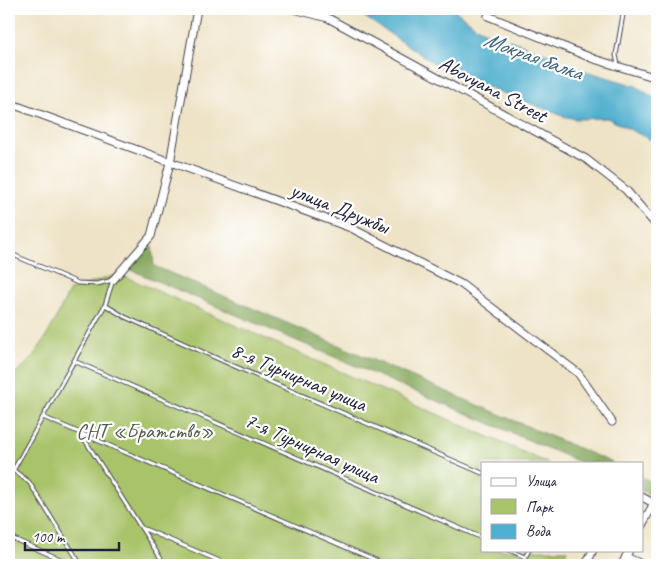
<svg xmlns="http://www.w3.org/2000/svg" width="666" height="574" viewBox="0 0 666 574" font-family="Caveat,sans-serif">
	<rect width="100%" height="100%" fill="#fff"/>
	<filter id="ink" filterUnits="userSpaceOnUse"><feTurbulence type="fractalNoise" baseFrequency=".02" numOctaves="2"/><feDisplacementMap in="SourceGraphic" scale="10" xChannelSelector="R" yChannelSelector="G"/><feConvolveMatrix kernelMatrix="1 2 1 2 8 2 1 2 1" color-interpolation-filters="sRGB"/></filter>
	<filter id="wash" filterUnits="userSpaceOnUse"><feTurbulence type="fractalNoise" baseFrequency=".0096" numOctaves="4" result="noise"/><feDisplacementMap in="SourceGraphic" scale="20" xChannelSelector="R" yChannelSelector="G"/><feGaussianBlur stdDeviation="1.12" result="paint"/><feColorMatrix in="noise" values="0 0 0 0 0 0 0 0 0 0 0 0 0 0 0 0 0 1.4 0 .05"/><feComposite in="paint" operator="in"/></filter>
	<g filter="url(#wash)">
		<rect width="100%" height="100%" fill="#eee3c6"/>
		<path fill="#a8c369" stroke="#657252" d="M119,274L548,463H482V550H567L559,565H9V377C40,360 54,320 70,290Z"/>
		<g fill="#86a95d" stroke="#54664c">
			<path d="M146,245L152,246L154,266L613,463H582L129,269Z"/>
			<path d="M642,477L657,485V498L642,491Z"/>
		</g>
		<path fill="#4fafce" stroke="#386884" d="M353,9H453L478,28L505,41L510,40L545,53L569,66L636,86L657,100V143L607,118L576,119L563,116L444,70Z"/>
	</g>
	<g filter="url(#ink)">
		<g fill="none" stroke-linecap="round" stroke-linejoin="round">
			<g stroke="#413f50" stroke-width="5">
				<g id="service">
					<path d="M618,65L616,55L624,9"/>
					<path d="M9,253L78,283L97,284L113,280"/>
					<path d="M105,305L125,317L234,366L482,473"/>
					<path d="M74,361L482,538"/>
					<path d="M43,417L387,565"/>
					<path d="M81,434L165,565"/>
					<path d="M9,467L29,482L81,565"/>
					<path d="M14,469L105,305L113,280"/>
					<path d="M142,528L229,565"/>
					<path d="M9,537L74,565"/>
					<path d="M509,550L525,557"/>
					<path d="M521,565L529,550"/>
				</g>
			</g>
			<g stroke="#413f50" stroke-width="9">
				<g id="minor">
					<path d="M294,9L328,18L586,159L626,190L657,226"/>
					<path d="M488,16L594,59L657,78"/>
					<path d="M9,103L351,228L461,284L578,373L612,422"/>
					<path d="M113,280L151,236L170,163L197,9"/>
					<path d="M642,497L657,505"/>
					<path d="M642,525L654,503"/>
					<path d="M626,557L644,565"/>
					<path d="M586,565L593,550"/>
					<path d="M622,565L629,550"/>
				</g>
			</g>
			<use href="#service" stroke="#fff" stroke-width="3"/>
			<use href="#minor" stroke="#fff" stroke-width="7"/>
		</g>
	</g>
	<g text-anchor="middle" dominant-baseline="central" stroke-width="4.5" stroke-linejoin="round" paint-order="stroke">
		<g font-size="21" fill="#22223b" stroke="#fff">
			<text transform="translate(493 89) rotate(28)">Abovyana Street</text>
			<text transform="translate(340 208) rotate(22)">улица Дружбы</text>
			<text transform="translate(299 377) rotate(23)">8-я Турнирная улица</text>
			<text transform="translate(312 448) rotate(24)">7-я Турнирная улица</text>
		</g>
		<g font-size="21" fill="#515a4b" stroke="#fff">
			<text x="145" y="431">СНТ «Братство»</text>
		</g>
		<g font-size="22" font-style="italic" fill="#36617d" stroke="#fff">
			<text transform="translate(533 56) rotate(20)">Мокрая балка</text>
		</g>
	</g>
	<rect width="666" height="574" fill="none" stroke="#fff" stroke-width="30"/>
	<rect x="481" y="462" width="162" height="90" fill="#ffffff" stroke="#a7a7b1"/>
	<rect x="491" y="478" width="25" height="8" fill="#ffffff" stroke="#a7a7b1"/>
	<text x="526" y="486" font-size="15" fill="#22223b">Улица</text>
	<rect x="491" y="499" width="25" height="15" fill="#a8c369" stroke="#a7a7b1"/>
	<text x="526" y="512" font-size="15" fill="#22223b">Парк</text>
	<rect x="491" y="524" width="25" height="15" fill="#4fafce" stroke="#a7a7b1"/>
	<text x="526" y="536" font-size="15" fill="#22223b">Вода</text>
	<path d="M25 542v8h94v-8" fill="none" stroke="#22223b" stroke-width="2.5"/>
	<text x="32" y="542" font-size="15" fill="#22223b" stroke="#ffffff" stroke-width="4" paint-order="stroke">100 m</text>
</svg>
